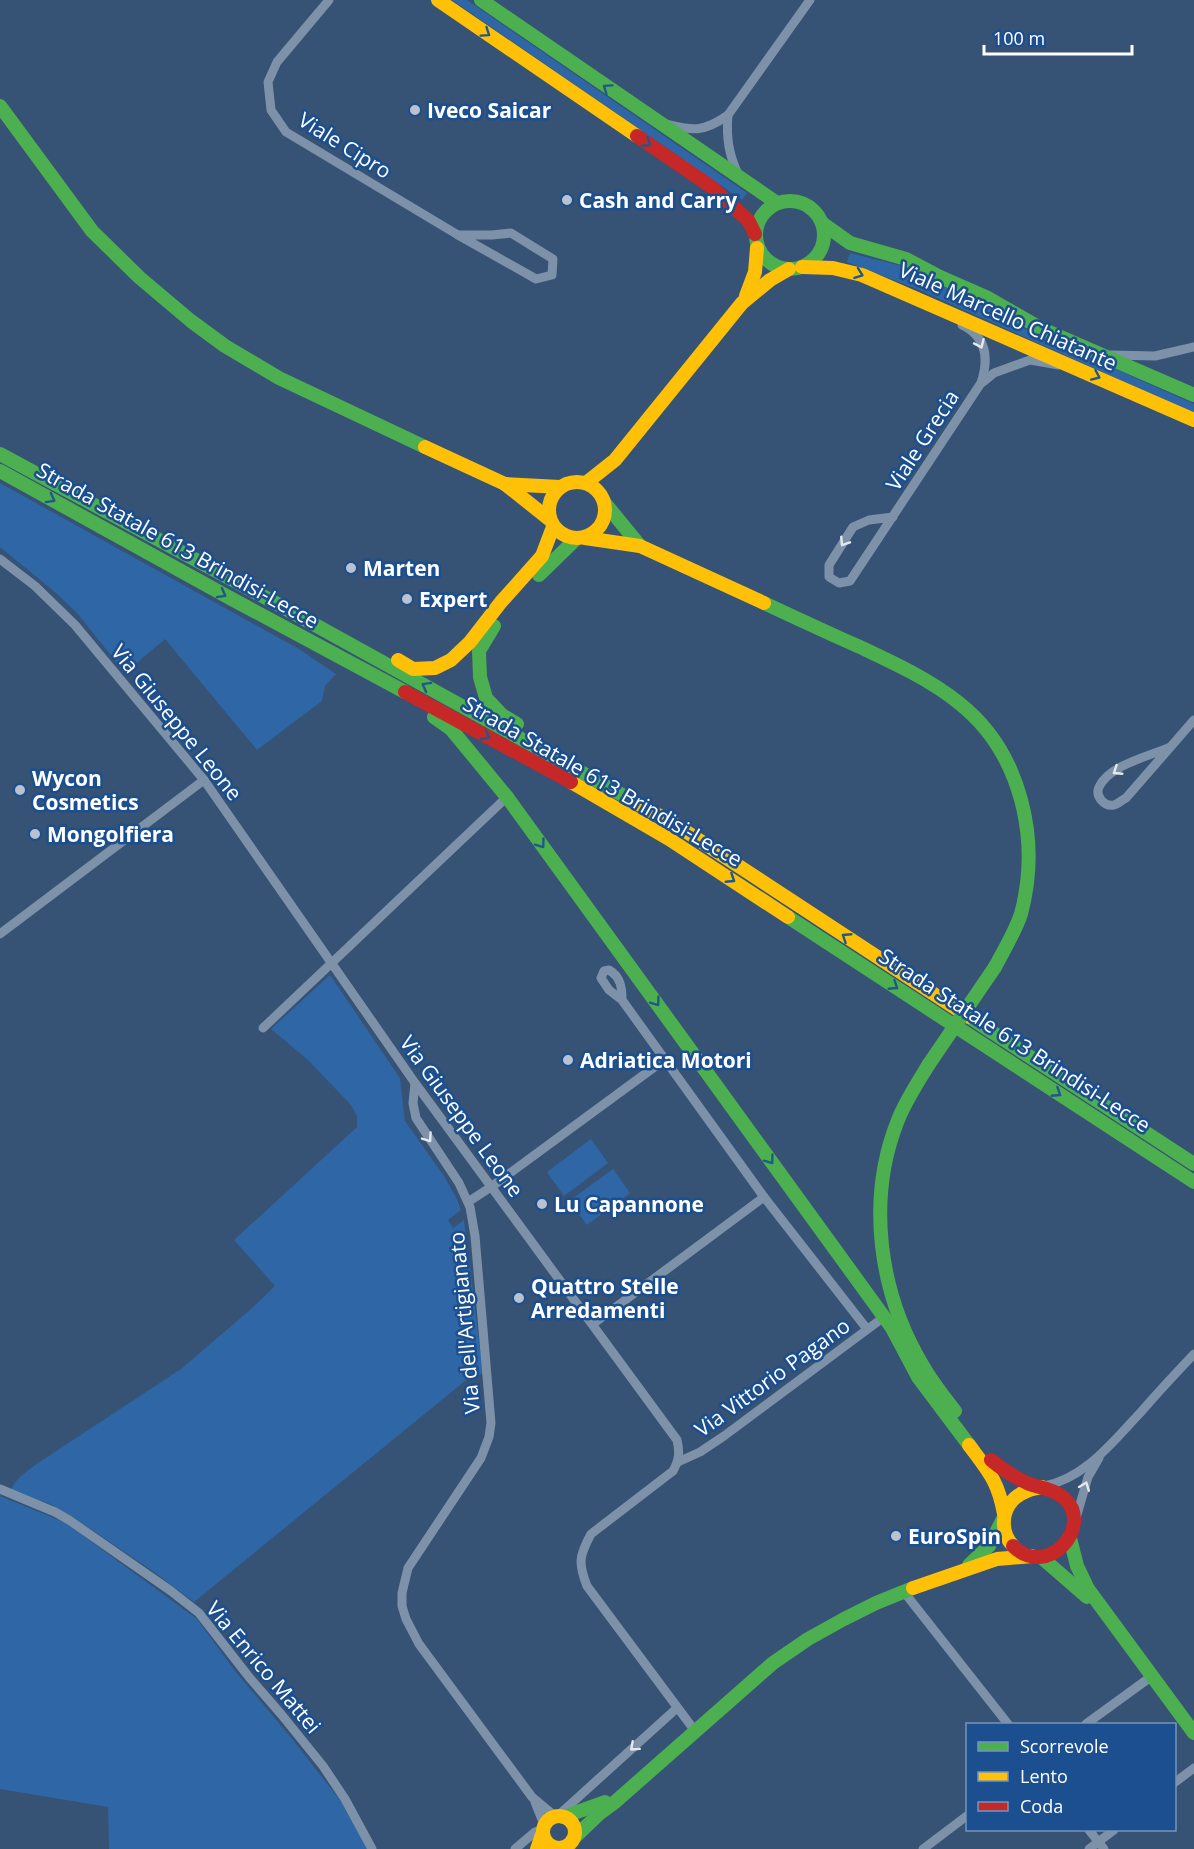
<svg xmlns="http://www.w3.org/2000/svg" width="1194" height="1849" viewBox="0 0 1194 1849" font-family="'Open Sans',sans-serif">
	<rect width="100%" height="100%" fill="#365274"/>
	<g fill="#2f66a5">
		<path d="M452,0H467L747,193L742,200Z"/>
		<path d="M850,253L902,266L929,281L983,303L1025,329L1194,404V413L922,291L847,262Z"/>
		<path d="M0,483L299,649L336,674L325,686L322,701L257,750L165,639L125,673L77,613L56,593L0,547Z"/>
		<path d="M330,975L400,1078L405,1121L444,1176L457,1199L461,1210L448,1220L453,1228L464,1220L483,1373L479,1375L476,1372L194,1602L154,1572L70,1515L50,1504L11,1490C16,1477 30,1469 41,1461L181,1369L251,1309L275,1286L234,1240L357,1127V1116L351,1105L308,1060L271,1029Z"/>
		<path d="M591,1139L608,1163L564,1196L547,1172Z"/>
		<path d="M613,1169L630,1193L587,1225L569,1201Z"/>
		<path d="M0,1496L66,1523L197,1619L235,1671L293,1740L343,1804L367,1849H109L108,1807L0,1789Z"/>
	</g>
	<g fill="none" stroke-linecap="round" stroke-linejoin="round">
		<g stroke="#7d92a8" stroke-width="9">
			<path d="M329,0L277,62L268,82L271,110L286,132L458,235"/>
			<path d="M728,115L810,0"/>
			<path d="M662,123C691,130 702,134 728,115C726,138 729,156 739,176"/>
			<path d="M511,233L553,259L552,275L536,279L458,235H492Z"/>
			<path d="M1111,355L1155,356L1194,347"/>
			<path d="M983,382L994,373L1030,360L1059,365"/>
			<path d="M893,517L869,520L853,527L829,565V577L839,583L850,581L981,383C989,359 987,337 962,325"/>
			<path d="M0,559L35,586L75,625L204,780L415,1083L677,1440C680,1453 679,1460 673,1471L591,1534C579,1556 578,1563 587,1586L695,1731"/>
			<path d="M1170,747C1150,756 1109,765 1099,787C1095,796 1104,807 1114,805C1118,804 1122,800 1126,798L1194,720"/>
			<path d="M0,934L204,780"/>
			<path d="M622,1000C622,988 621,977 609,970L604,971L601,978L609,990L622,1000L764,1197L867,1329"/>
			<path d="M263,1028L507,797"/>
			<path d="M415,1083L413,1103L416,1118L459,1183L470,1207L475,1236L491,1423L489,1437L481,1458L408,1568L402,1593V1606L406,1619L419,1644L532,1797L556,1817"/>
			<path d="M468,1202L491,1187L664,1060"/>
			<path d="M593,1324L764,1197"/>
			<path d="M678,1462L700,1452L724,1436L884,1317"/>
			<path d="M1044,1486C1085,1479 1114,1440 1141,1412C1158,1392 1176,1373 1194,1354"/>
			<path d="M0,1489L55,1512L69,1520L171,1591L199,1613L249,1677L281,1714L323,1766L345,1799L372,1849"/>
			<path d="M1076,1518L1088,1477L1099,1458"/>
			<path d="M904,1592L1008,1724"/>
			<path d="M1086,1724L1152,1676"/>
			<path d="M1174,1783L1194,1768"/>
			<path d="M535,1802L545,1827"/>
			<path d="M559,1817L563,1811L677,1708"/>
			<path d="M1089,1830L1104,1849"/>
			<path d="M515,1849L535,1832L544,1829"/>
			<path d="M923,1849L968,1815"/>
			<path d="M1089,1849L1114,1830"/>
		</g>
		<g stroke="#4caf50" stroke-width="14">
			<path d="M481,0L777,203"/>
			<path d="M0,106L92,231L140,278L191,321L225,346L279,378L425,447"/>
			<circle cx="790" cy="235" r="34"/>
			<path d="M822,223L850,243L906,259L940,277L988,298L1042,329L1194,395"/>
			<path d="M0,454L270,600L635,802"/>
			<path d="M0,471L230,598L405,692"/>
			<path d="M604,502L640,546"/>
			<path d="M539,575L576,539"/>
			<path d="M764,603C796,618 828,633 860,647C894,663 929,679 959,703C1021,752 1041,839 1021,914C1015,932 1004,950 995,967"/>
			<path d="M494,626L479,651L480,677L486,698L502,715L517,724"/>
			<path d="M434,717L451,729L507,797"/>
			<path d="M507,797L892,1328L918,1377L969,1445"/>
			<path d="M788,917L1194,1182"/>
			<path d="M969,1017L1194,1164"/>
			<path d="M929,1064C918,1082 906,1100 898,1120C866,1200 879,1293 923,1366C932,1382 944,1397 955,1411"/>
			<path d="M1070,1538L1077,1566L1088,1589L1194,1733"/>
			<path d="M1041,1557L1087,1597"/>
			<path d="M969,1565L989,1546L1003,1519"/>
			<path d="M563,1817L605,1802"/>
			<path d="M575,1837L600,1813L615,1802L773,1663L808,1639L844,1619L876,1603L913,1588"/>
		</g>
		<g stroke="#ffc107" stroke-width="14">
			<path d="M438,0L637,136"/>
			<path d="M802,267L833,268L862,275L1194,420"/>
			<path d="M746,296L755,272L757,248"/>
			<path d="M425,447L505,484L549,519"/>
			<circle cx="577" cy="510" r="28"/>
			<path d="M586,483L615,460L742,303L770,280L789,269"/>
			<path d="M505,484L560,487"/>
			<path d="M585,538L640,546L764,603"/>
			<path d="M398,660L413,669L435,668L451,660L470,642L501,602L542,556L553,527"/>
			<path d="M571,782L669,839L788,917"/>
			<path d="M635,802L676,825L969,1017"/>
			<path d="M969,1445C989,1472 998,1481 1004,1514"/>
			<path d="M1013,1546C1000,1532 1001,1510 1015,1498C1023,1491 1032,1489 1042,1487"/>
			<path d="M913,1588L997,1559L1032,1556"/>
			<circle cx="559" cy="1832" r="16"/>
			<path d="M537,1849L543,1832"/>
		</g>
		<g stroke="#c62828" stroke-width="14">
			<path d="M637,136L710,186L748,220L755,234"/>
			<path d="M405,692L571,782"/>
			<path d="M991,1460C1002,1469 1014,1477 1027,1483C1039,1488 1055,1489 1065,1499C1094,1527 1047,1580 1013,1546"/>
		</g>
		<path stroke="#4caf50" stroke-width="14" d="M929,1064L995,967"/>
	</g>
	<defs><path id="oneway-chevron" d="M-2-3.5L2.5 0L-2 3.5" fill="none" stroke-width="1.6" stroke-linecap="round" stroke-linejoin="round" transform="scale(1.5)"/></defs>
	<g stroke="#205989">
		<use href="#oneway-chevron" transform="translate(486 33) rotate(34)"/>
		<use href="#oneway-chevron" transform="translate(607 88) rotate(-145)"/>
		<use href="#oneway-chevron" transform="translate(647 143) rotate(34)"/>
		<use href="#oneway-chevron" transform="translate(859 274) rotate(20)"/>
		<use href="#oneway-chevron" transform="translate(1096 376) rotate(24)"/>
		<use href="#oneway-chevron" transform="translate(51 499) rotate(29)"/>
		<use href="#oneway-chevron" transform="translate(222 594) rotate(29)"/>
		<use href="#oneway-chevron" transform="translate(426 686) rotate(-151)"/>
		<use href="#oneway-chevron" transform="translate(486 736) rotate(28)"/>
		<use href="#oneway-chevron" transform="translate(541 844) rotate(54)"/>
		<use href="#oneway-chevron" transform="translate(731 879) rotate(33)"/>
		<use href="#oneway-chevron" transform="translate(846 937) rotate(-147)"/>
		<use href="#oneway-chevron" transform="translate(894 986) rotate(33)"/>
		<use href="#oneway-chevron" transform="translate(656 1002) rotate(54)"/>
		<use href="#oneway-chevron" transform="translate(1057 1093) rotate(33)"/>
		<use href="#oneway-chevron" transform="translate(770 1160) rotate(54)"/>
	</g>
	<g stroke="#e5e9ee">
		<use href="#oneway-chevron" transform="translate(980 344) rotate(66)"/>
		<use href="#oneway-chevron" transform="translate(844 542) rotate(123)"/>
		<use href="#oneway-chevron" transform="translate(1117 771) rotate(147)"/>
		<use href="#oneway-chevron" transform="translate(428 1138) rotate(55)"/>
		<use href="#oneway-chevron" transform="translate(1085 1486) rotate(-69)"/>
		<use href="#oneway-chevron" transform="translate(634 1747) rotate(138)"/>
	</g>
	<g fill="#b9c2ce" stroke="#1b4f8f" stroke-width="2">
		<circle cx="415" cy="110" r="6"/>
		<circle cx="567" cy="200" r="6"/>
		<circle cx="351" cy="568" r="6"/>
		<circle cx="407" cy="599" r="6"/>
		<circle cx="20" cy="790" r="6"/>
		<circle cx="35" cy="834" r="6"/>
		<circle cx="568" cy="1060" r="6"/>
		<circle cx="542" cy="1204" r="6"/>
		<circle cx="519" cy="1298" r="6"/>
		<circle cx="896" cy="1536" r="6"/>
	</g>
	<g text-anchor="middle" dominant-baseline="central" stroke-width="5" stroke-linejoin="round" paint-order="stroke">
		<g font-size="21" font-weight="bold" fill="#fff" stroke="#1b4f8f" text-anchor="start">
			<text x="427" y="110">Iveco Saicar</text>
			<text x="579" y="200">Cash and Carry</text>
			<text x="363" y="568">Marten</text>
			<text x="419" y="599">Expert</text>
			<text x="32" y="778">Wycon<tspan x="32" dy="24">Cosmetics</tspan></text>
			<text x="47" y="834">Mongolfiera</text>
			<text x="580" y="1060">Adriatica Motori</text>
			<text x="554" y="1204">Lu Capannone</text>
			<text x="531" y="1286">Quattro Stelle<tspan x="531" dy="24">Arredamenti</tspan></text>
			<text x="908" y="1536">EuroSpin</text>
		</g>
		<g font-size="21" fill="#fff" stroke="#1b4f8f">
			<text transform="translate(345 145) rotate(32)">Viale Cipro</text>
			<text transform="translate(1008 316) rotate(24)">Viale Marcello Chiatante</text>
			<text transform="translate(922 440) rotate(-57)">Viale Grecia</text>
			<text transform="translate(178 545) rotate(29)">Strada Statale 613 Brindisi-Lecce</text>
			<text transform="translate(177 722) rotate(51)">Via Giuseppe Leone</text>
			<text transform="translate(603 781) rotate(30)">Strada Statale 613 Brindisi-Lecce</text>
			<text transform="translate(1015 1040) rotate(33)">Strada Statale 613 Brindisi-Lecce</text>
			<text transform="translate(462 1116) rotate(54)">Via Giuseppe Leone</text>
			<text transform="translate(464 1323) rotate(-95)">Via dell'Artigianato</text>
			<text transform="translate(772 1377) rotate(-36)">Via Vittorio Pagano</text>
			<text transform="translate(264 1667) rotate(50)">Via Enrico Mattei</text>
		</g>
	</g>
	<rect x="966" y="1723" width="210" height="108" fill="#1b4f8f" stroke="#7695bc" stroke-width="1.5"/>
	<rect x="978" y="1742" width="30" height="9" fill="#4caf50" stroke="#7695bc" stroke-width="1.5"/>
	<text x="1020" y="1753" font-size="18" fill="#ffffff">Scorrevole</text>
	<rect x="978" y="1772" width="30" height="9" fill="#ffc107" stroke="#7695bc" stroke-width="1.5"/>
	<text x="1020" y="1783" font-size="18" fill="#ffffff">Lento</text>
	<rect x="978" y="1802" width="30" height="9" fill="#c62828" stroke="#7695bc" stroke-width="1.5"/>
	<text x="1020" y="1813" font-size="18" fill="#ffffff">Coda</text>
	<path d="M984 45v9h148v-9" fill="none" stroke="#ffffff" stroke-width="3"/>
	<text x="993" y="45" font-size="18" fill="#ffffff" stroke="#1b4f8f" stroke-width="4.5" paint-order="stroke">100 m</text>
</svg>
